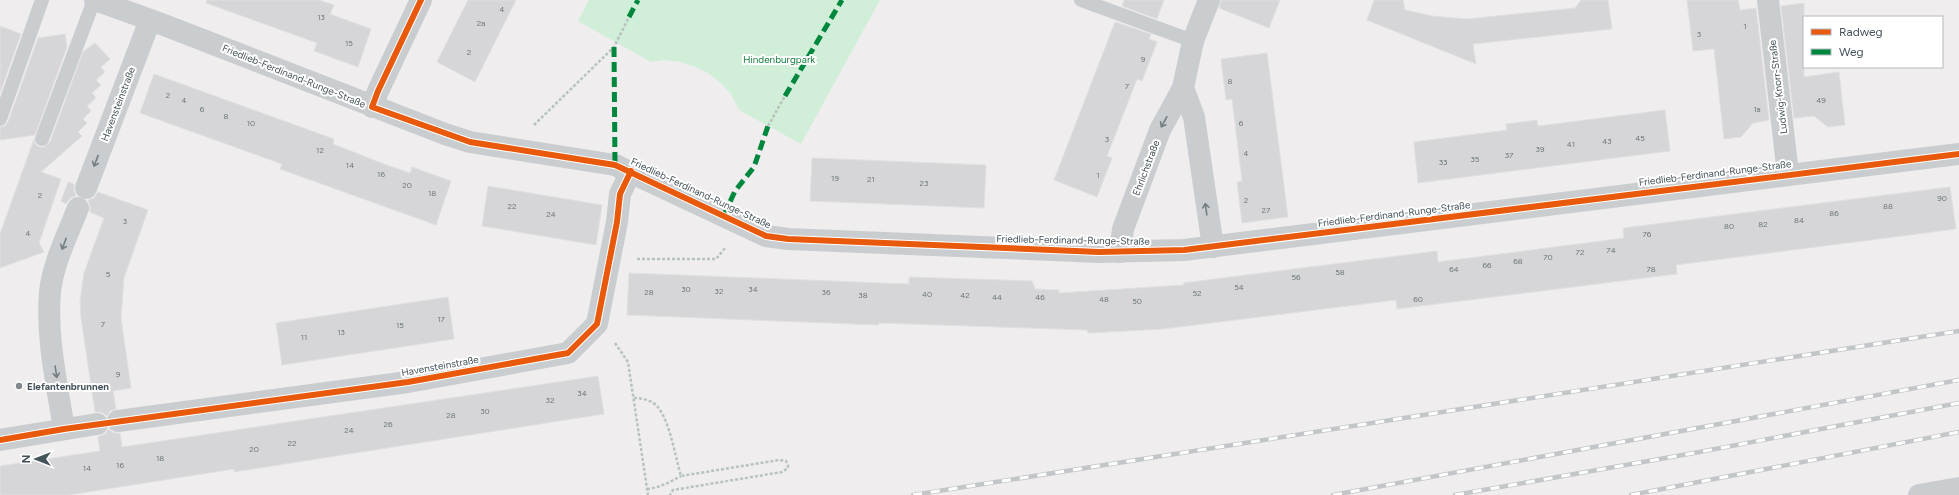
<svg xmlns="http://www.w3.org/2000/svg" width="1959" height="495" viewBox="0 0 1959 495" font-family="Figtree,sans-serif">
	<rect width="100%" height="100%" fill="#efedee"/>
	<path fill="#d1eed9" d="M589,0H880L801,144L739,110L731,94L721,83L708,73L693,66L680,62L665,60L651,62L578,21Z"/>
	<g fill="#d6d6d8" stroke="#e0dfe1">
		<path d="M207,0H319L334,5L330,14L371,29L358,67L314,51L317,43L206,3Z"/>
		<path d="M468,0H516L475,82L437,62Z"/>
		<path d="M1124,0H1164L1157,19L1122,6Z"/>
		<path d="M1221,0H1280L1269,28L1219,8Z"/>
		<path d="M1374,0H1403L1405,10L1432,16L1467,19L1575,8L1581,0H1608L1612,29L1473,44L1476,64L1367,20Z"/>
		<path d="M1687,0H1738L1740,10L1756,8L1769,120L1753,123L1741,137L1724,139L1714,49L1693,51Z"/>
		<path d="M1804,3V77L1839,72L1845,125L1828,127L1814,116L1794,118L1781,6Z"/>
		<path d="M1115,22L1151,34L1149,39L1157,42L1142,81L1137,79L1107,156L1112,158L1097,197L1054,180Z"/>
		<path d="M0,26L21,34L0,93Z"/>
		<path d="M65,34L67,47L35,135L0,140V127L5,126L8,122L38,38Z"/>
		<path d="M95,43L110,59L101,67L105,72L96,80L101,85L92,93L96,98L87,106L91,111L83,119L87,123L78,132L82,136L41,172L61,179L39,243L44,252L0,268V234L34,139L35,144L39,147H44L50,142L83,52Z"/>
		<path d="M1267,53L1288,217L1242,223L1237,182L1242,181L1232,99L1226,100L1221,59Z"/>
		<path d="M154,74L334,139L333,144L384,164L410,173L412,167L451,181L436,225L280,169L282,164L140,113Z"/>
		<path d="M1665,110L1670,151L1418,183L1414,142L1507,130L1506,124L1537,120L1538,126Z"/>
		<path d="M812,158L986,165L984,208L810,201Z"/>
		<path d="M68,182L74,184V190L76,196L70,198L66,204L61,201Z"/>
		<path d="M488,186L602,205L596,245L482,226Z"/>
		<path d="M1950,187L1956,229L1676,265L1677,274L1397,309L1396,300L1163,329L1088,333L1087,330L879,323L878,325L627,315L629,273L909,284V277L1032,281L1035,289L1059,290V293L1184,285L1183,283L1437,251L1438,262L1624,238L1623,228Z"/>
		<path d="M98,192L148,210L124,278L121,318L131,388L113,391L116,409L110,411L107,416L101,412H95L81,318L80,301L84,273L104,218L90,212V206L88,200L94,198Z"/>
		<path d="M448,297L454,339L282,365L276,323Z"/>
		<path d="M598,376L604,414L234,472V469L69,495H0V466L100,451L98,437L105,434L108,429L114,433H120L122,447Z"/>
	</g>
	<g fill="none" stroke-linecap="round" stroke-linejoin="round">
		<g stroke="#b7c3be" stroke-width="2.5" stroke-dasharray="3 2" stroke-linecap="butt">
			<path d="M534,125L614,47L629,17"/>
			<path d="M768,126L785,96"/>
			<path d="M637,259H716L726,247"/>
			<path d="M615,343L628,362L648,495"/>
			<path d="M634,398C642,398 651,400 657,406C670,421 675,456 681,476L779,460L786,461L788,465V468L782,472L673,490L670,495"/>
			<path d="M647,489C659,488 670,482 681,476"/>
		</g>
		<g stroke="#cacdcf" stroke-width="14">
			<path d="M1081,0L1193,41"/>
			<path d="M0,119L42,0"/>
			<path d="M42,139L94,0"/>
		</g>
		<g stroke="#cacdcf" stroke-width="22">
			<path d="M95,0L159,23L445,134L470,142L615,165L766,236L788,239L1099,252L1184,250L1959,154"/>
			<path d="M1768,0L1788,174"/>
			<path d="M1183,88L1194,117L1213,247"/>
			<path d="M372,107L378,91L421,0"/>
			<path d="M86,188L150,20"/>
			<path d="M1120,252L1123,229L1160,130L1183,88L1193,41L1209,0"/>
			<path d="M118,421L408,382L568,353L597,324L617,222L620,194L631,171"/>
			<path d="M64,429C57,384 46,337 50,292C53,263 68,234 78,208"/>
			<path d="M0,440L97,424"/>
			<path d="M1919,495L1959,488"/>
		</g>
		<g stroke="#c3c6c8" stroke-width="4.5">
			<g id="rail">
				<path d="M913,495L1959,331"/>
				<path d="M1333,495L1959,380"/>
				<path d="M1455,495L1694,453L1959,403"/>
				<path d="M1631,495L1959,432"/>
			</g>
		</g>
		<use href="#rail" stroke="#fff" stroke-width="3" stroke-dasharray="9" stroke-linecap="butt"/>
		<g stroke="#00873e" stroke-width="5" stroke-dasharray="10 5" stroke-linecap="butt">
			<path d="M629,17L638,0"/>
			<path d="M614,47L615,165"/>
			<path d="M785,96L842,0"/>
			<path d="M724,215L735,191L754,167L768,126"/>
		</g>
		<g stroke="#fff" stroke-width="8">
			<g id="cycleway">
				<path d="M421,0L378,91L372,107L470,142L615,165L766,236L788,239L1099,252L1184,250L1959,154"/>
				<path d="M0,440L64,429L408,382L568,353L597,324L617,222L620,194L631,171"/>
			</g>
		</g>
		<use href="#cycleway" stroke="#e8590c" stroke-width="6"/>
	</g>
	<defs><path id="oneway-shaft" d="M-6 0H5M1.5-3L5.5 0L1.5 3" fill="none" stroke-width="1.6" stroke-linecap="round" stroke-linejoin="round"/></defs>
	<g stroke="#737e83">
		<use href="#oneway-shaft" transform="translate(1164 122) rotate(119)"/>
		<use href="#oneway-shaft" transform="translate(96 161) rotate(111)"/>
		<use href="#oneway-shaft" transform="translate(1206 209) rotate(-98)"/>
		<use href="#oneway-shaft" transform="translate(64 244) rotate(111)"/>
		<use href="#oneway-shaft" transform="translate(56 372) rotate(82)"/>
	</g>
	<circle fill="#80898e" stroke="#fff" stroke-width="1.5" cx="19" cy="386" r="4"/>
	<g text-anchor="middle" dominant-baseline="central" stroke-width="4" stroke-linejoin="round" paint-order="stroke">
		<g font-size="8" fill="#6a757b">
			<text x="502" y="9">4</text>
			<text x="321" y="17">13</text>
			<text x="481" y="23">2a</text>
			<text x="1745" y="26">1</text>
			<text x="1699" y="34">3</text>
			<text x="349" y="43">15</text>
			<text x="469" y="52">2</text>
			<text x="1143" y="59">9</text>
			<text x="1230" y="81">8</text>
			<text x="1127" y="86">7</text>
			<text x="168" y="95">2</text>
			<text x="184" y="100">4</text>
			<text x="1821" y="100">49</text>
			<text x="202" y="109">6</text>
			<text x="1757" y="109">1a</text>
			<text x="226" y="116">8</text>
			<text x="251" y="123">10</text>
			<text x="1241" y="123">6</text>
			<text x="1640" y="138">45</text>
			<text x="1107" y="139">3</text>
			<text x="1607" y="141">43</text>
			<text x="1571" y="144">41</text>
			<text x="1540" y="149">39</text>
			<text x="320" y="150">12</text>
			<text x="1246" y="153">4</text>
			<text x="1509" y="155">37</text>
			<text x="1475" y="159">35</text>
			<text x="1443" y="162">33</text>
			<text x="350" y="165">14</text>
			<text x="381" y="174">16</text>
			<text x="1098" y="175">1</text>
			<text x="835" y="178">19</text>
			<text x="871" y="179">21</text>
			<text x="924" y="183">23</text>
			<text x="407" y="185">20</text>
			<text x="432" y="193">18</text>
			<text x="40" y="195">2</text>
			<text x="1942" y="198">90</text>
			<text x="1246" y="200">2</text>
			<text x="512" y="206">22</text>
			<text x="1888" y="206">88</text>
			<text x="1266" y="210">27</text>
			<text x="1834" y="213">86</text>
			<text x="551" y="214">24</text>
			<text x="1799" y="220">84</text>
			<text x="125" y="221">3</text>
			<text x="1763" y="224">82</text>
			<text x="1729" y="226">80</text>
			<text x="28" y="233">4</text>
			<text x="1647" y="234">76</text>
			<text x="1611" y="250">74</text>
			<text x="1580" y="252">72</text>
			<text x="1548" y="257">70</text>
			<text x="1518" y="261">68</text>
			<text x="1487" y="265">66</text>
			<text x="1454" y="269">64</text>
			<text x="1651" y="269">78</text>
			<text x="1340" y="272">58</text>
			<text x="108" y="274">5</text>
			<text x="1296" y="277">56</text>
			<text x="1239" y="287">54</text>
			<text x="686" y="289">30</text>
			<text x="753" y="289">34</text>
			<text x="719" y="291">32</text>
			<text x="649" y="292">28</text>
			<text x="826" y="292">36</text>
			<text x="1197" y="293">52</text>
			<text x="927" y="294">40</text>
			<text x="863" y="295">38</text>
			<text x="965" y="295">42</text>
			<text x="997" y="297">44</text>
			<text x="1040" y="297">46</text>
			<text x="1104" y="299">48</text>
			<text x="1418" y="299">60</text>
			<text x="1137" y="301">50</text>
			<text x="441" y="319">17</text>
			<text x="103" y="324">7</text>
			<text x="400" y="325">15</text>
			<text x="341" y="332">13</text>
			<text x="304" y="337">11</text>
			<text x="118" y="374">9</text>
			<text x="582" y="393">34</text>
			<text x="550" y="400">32</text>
			<text x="485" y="411">30</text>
			<text x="451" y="415">28</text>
			<text x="388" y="424">26</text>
			<text x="349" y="430">24</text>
			<text x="292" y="443">22</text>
			<text x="254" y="449">20</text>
			<text x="160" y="458">18</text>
			<text x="120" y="465">16</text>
			<text x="87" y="468">14</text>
		</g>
		<g font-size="10" fill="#147d3c" stroke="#fff">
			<text x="779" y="59">Hindenburgpark</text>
		</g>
		<g font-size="10" fill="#44535a" stroke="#fff">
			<text transform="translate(294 76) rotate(22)">Friedlieb-Ferdinand-Runge-Straße</text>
			<text transform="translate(1778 87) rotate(-97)">Ludwig-Knorr-Straße</text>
			<text transform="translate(118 104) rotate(-69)">Havensteinstraße</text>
			<text transform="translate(1146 168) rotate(-69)">Ehrlichstraße</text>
			<text transform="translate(1715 173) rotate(-7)">Friedlieb-Ferdinand-Runge-Straße</text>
			<text transform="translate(701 193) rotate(25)">Friedlieb-Ferdinand-Runge-Straße</text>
			<text transform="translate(1394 214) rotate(-7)">Friedlieb-Ferdinand-Runge-Straße</text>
			<text transform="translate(1073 240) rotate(1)">Friedlieb-Ferdinand-Runge-Straße</text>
			<text transform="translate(440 366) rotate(-10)">Havensteinstraße</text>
		</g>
		<g font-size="10" font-weight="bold" fill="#44535a" stroke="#fff" text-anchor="start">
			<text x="27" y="386">Elefantenbrunnen</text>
		</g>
	</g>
	<rect x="1803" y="16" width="140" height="52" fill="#ffffff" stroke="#b4babd"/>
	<rect x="1811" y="29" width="20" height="6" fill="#e8590c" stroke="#b4babd"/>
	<text x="1839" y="36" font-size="12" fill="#44535a">Radweg</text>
	<rect x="1811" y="49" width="20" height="6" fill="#00873e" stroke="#b4babd"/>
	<text x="1839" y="56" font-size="12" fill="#44535a">Weg</text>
	<g transform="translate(36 459) rotate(270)" stroke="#ffffff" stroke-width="3" paint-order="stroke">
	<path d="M0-3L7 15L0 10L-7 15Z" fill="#44535a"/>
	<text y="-6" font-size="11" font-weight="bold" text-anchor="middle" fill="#44535a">N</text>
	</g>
</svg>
